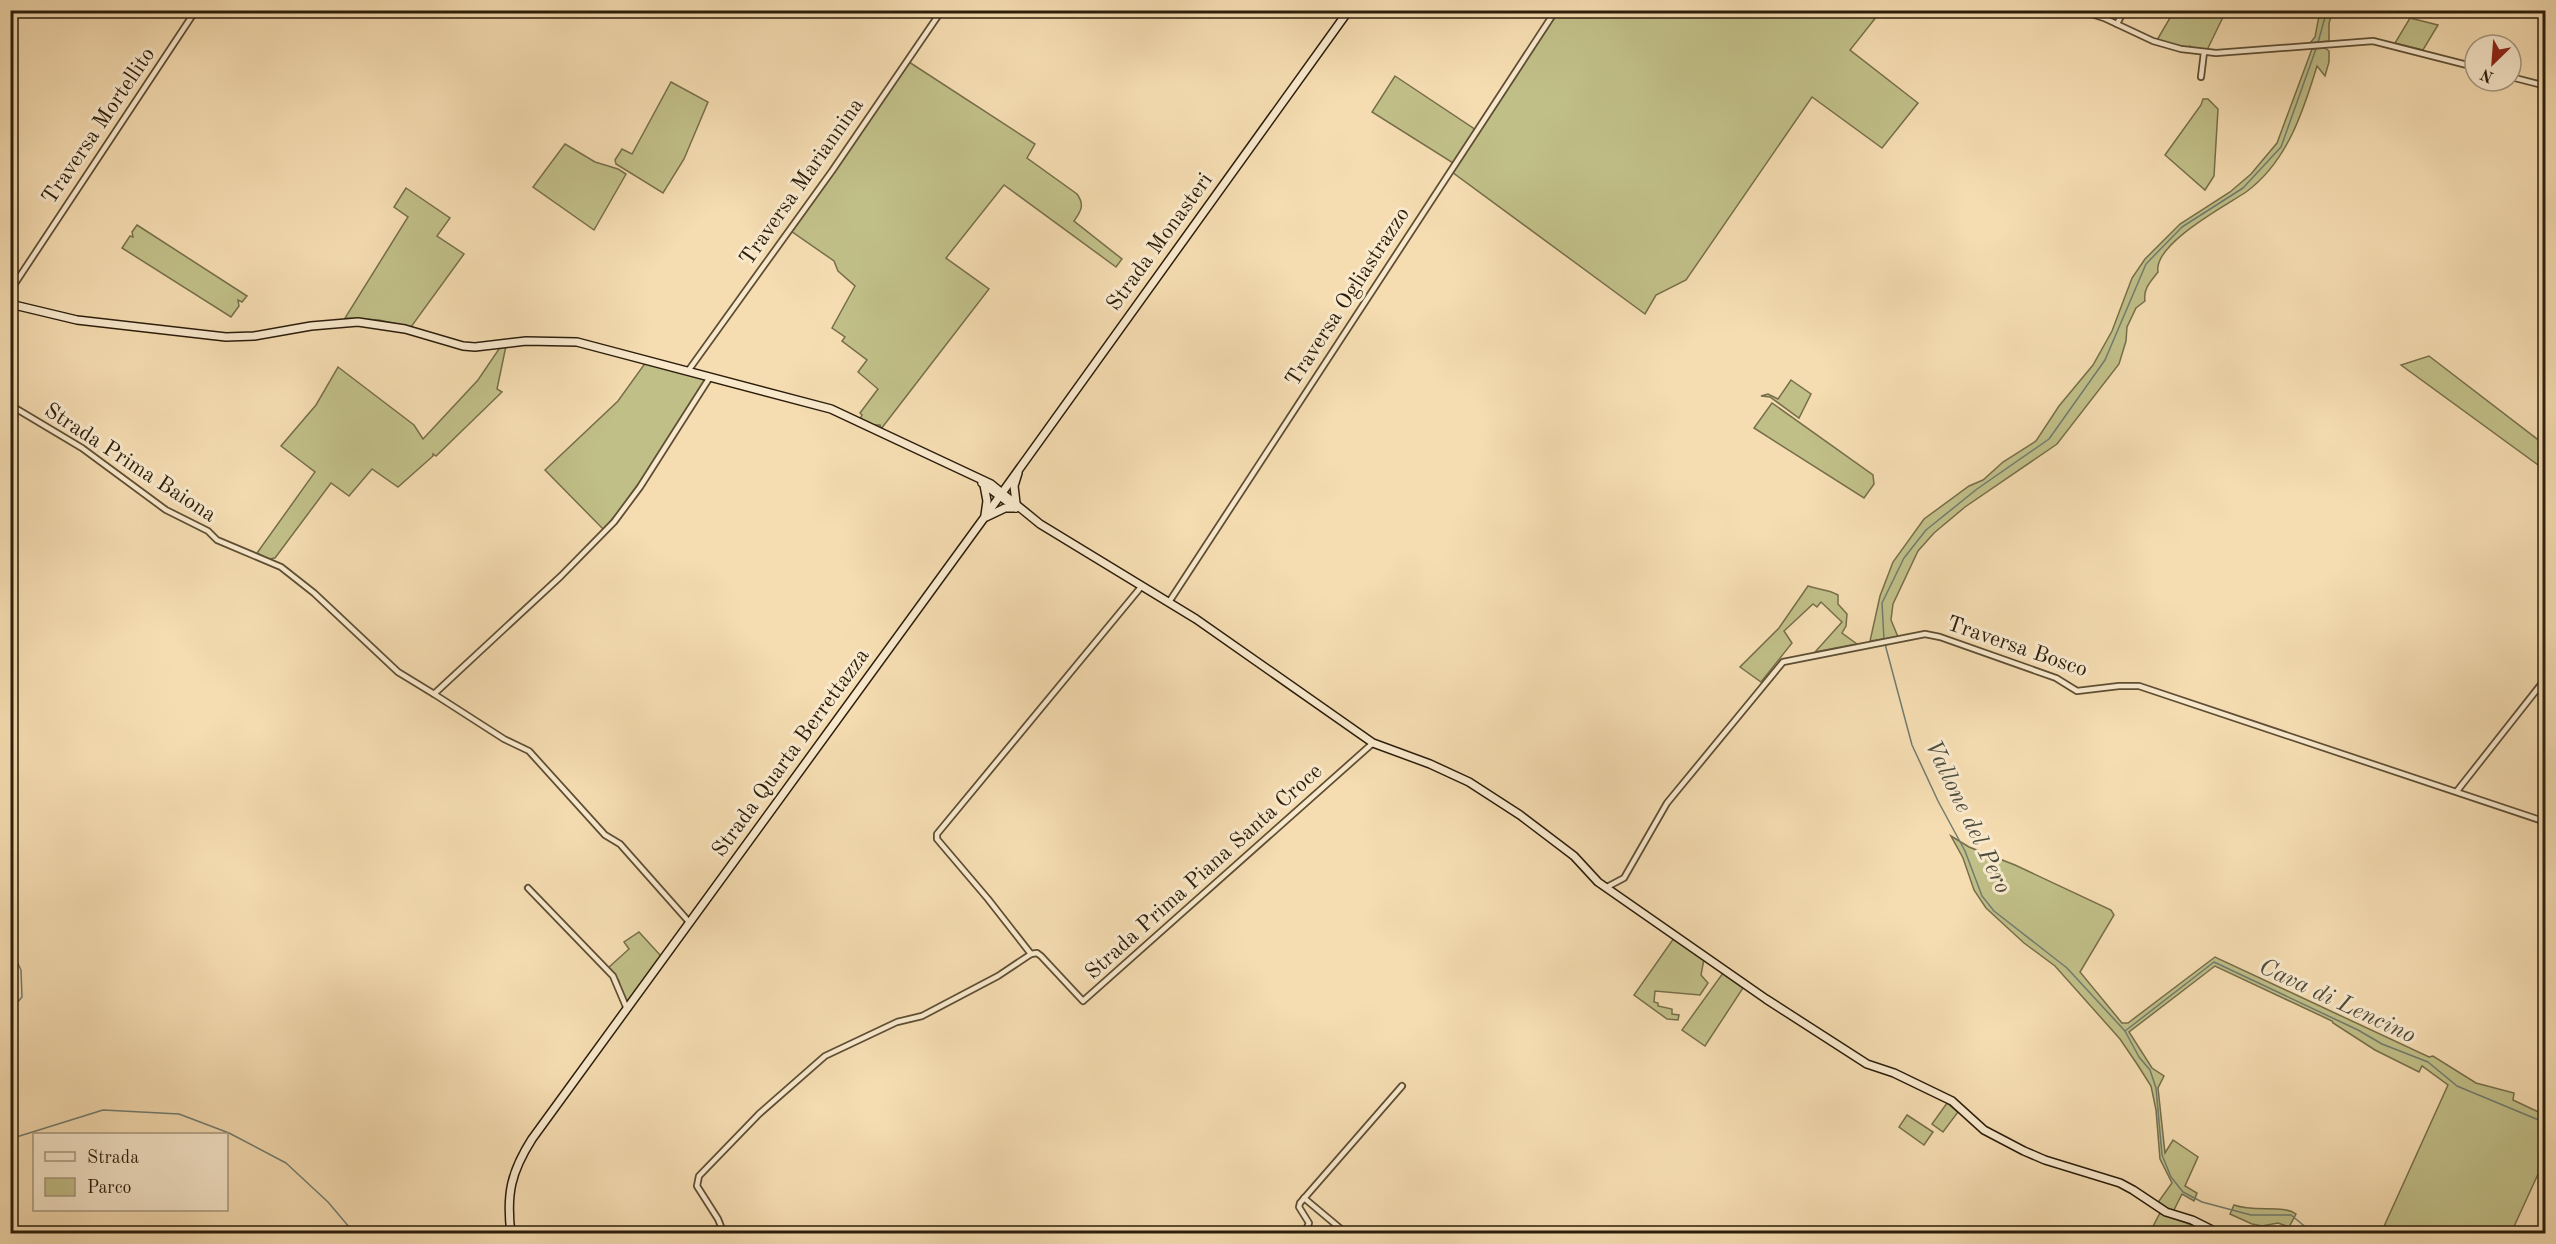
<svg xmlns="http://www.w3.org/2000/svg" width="2556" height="1244" viewBox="0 0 2556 1244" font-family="'Old Standard TT',serif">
	<rect width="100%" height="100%" fill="#f5dcb1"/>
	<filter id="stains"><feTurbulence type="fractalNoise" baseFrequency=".00333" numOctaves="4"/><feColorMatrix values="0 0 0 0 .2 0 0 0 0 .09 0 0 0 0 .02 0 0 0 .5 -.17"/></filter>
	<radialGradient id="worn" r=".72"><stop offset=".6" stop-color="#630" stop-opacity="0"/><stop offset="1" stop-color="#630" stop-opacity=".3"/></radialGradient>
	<g fill="#c1bf88" stroke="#766e4a" stroke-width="1.5">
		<path d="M2222,10L2225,13L2207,50L2192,48L2190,46L2187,48L2157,40L2174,11Z"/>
		<path d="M1558,11H1881L1850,50L1918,103L1882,148L1812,97L1686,280L1656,295L1645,314L1452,172Z"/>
		<path d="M2320,11H2333L2329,23V41L2310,43L2315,37Z"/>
		<path d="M2410,18L2438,25L2423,50L2395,43Z"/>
		<path d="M2312,49L2325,48L2329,51V62L2325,76L2317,66C2303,112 2287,162 2246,192C2225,206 2153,244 2158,272C2150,282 2143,289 2145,301L2136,308L2127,327L2126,341L2119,364L2057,444L1965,507L1934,533L1918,551L1893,604L1891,620L1898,637L1870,641L1880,596L1893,562L1924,519L1969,486L1983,480L2003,462L2036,441L2059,406L2093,365L2112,331L2132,278L2145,259L2180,224L2230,192L2251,174L2277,143Z"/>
		<path d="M909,62L1035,144L1027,158L1077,194C1085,205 1081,211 1074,221L1122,259L1116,267L1004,185L946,258L989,289L881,429L880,425H873L860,419L862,415L860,413L878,389L858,372L867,360L842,341L845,337L832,328L855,286L838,271L834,261L791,231Z"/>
		<path d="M1395,76L1476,130L1453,163L1372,112Z"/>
		<path d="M671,82L708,102L684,159L663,193L616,164L615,160L622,149L632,154Z"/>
		<path d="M2203,99H2208L2218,109L2214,176L2205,190L2165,155L2201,105Z"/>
		<path d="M565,144L595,162L618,169L626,174L594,230L533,187Z"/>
		<path d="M406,188L450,218L437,236L464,254L411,327L379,320L345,318L408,217L394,207Z"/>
		<path d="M137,225L247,296L242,302L238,300L239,306L231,317L122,248L130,236L133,237L132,232Z"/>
		<path d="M501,346H506L497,389L502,392L436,456L433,454V456L398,487L372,469L349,496L331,483L275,558L269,559L257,553L315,472L281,446L316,405L338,367L414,425L423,439L478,380Z"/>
		<path d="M2429,356L2545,445V470L2401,365Z"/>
		<path d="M646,362L702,377L705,382C673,432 644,487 603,529L545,470L618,401Z"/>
		<path d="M1791,380L1811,394L1799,418L1770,397L1761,396L1768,394L1778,399Z"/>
		<path d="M1772,403L1873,475L1874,484L1864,498L1754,428Z"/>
		<path d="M1808,586C1819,590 1828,589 1838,595V604L1847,614L1846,626L1842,633L1857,644L1815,652L1842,622L1821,602L1817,607L1813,604L1784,631L1792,643L1761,682L1740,667L1779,628Z"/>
		<path d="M1951,836L1969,847L2015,865L2111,910L2114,915L2080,972L2122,1023H2128L2215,957L2429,1057L2433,1056L2476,1083L2514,1093L2513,1100L2545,1115V1159L2511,1233H2381L2448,1085L2422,1066L2419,1072L2375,1050L2333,1023L2332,1021L2215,966L2129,1032L2152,1068L2164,1076L2158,1088L2165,1153L2173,1140L2198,1157L2185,1186L2197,1193L2194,1201L2182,1194L2173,1212L2159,1204V1201L2172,1183L2160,1159L2156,1110L2151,1086L2137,1064L2120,1039L2055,966L2024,943L1986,908L1974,890L1963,858Z"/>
		<path d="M639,932L661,956L627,1002L624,1000L619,981L608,968L629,949L624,942Z"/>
		<path d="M1674,938L1704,959L1701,975L1708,983L1700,995L1655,991L1654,1002L1658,1003V1006L1672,1009V1014L1679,1015L1678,1020L1667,1019L1634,995Z"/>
		<path d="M1723,973L1743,988L1705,1046L1682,1030Z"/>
		<path d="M1947,1103L1958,1112L1943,1132L1932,1124Z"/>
		<path d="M1907,1115L1933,1132L1924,1145L1899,1127Z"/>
		<path d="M2234,1205C2255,1213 2283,1204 2296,1214L2289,1227L2278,1223L2262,1226L2252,1224L2230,1214Z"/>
		<path d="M2160,1213L2213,1233L2149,1234Z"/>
	</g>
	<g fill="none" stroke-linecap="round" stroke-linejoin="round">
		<g stroke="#707c70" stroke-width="1.5">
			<path d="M1884,640L1882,603L1904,558L1926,530L1977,489L2049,439L2105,360L2146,264L2182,227L2243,188L2281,147L2317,46L2327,10"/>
			<path d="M1885,644L1912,745L1938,801L1965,851L1982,896L1994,911L2067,968L2125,1031L2139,1057L2150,1070L2156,1088L2162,1155L2171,1177L2183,1192L2202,1202L2251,1215H2291L2314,1234"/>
			<path d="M10,947L21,970L22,997L10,1011"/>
			<path d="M2125,1031L2214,962L2358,1030L2382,1044L2428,1062L2457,1086L2546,1123"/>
			<path d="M10,1139L103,1110L179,1114L229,1133L286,1163L328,1202L355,1234"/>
		</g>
		<g stroke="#5e4e34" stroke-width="8">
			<g id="street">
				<path d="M2079,10L2104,18L2153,41L2181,49L2216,53L2373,41L2475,67"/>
				<path d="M2117,24L2124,10"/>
				<path d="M2201,77L2204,52"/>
				<path d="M2511,77L2546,86"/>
				<path d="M10,291L196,10"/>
				<path d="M688,371L832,171L942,10"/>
				<path d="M10,405L82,448L166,510L208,531L217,540L281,567L314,593L398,672L434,694"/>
				<path d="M1169,602L1556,10"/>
				<path d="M2457,791L2546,678"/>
				<path d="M1607,887L1624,878L1667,803L1783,662L1925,634L1940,637L2056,678L2077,691L2119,686H2139L2546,822"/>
				<path d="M528,888L613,976L627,1009"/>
				<path d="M690,923L620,844L605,835L529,751L504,739L434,694L561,576L614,522L640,487L710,377"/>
				<path d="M1031,954L988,899L937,839V834L1141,587"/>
				<path d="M1304,1198L1347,1234"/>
				<path d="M724,1234L718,1219L697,1186L699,1176L759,1114L825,1056L897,1022L922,1016L998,976L1031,954L1037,953L1041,956L1083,1001L1373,743"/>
				<path d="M1304,1234L1309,1223L1299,1207L1300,1203L1402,1086"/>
			</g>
		</g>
		<g stroke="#2c1e0b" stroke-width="10">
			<g id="secondary">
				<path d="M10,304L77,320L226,337L254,336L311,326L358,322L405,329L463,346L475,347L526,341L577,342L831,409L991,484L1040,524L1196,619L1373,743L1430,764L1469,782L1520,815L1574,856L1598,882L1766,999L1867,1064L1894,1073L1952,1101L1984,1130L2024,1151L2045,1160L2120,1183L2133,1190L2166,1212L2192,1220L2220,1234"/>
				<path d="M982,483L1016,508"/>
				<path d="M984,485L987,501L985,515"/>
				<path d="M1016,503L1014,486L1018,473"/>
				<path d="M986,517L1005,508H1015"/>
				<path d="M511,1234C506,1194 511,1172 532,1139L984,518L1349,10"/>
			</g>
		</g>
		<use href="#street" stroke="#f8e8cc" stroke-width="4.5"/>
		<use href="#secondary" stroke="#f8e8cc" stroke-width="7"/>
	</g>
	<g text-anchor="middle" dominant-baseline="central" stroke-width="6" stroke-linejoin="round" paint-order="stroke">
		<g font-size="22" fill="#2c1e0b" stroke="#f8e8cc">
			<text transform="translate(99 126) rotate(-56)">Traversa Mortellito</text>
			<text transform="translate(802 182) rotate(-55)">Traversa Mariannina</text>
			<text transform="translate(1160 242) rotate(-54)">Strada Monasteri</text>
			<text transform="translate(1348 297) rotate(-57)">Traversa Ogliastrazzo</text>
			<text transform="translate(130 463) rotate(33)">Strada Prima Baiona</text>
			<text transform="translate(2017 647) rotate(19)">Traversa Bosco</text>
			<text transform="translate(791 753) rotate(-54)">Strada Quarta Berrettazza</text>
			<text transform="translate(1204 872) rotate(-42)">Strada Prima Piana Santa Croce</text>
		</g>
		<g font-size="24" font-style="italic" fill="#4e4d3d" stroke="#f8e8cc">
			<text transform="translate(1967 817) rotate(64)">Vallone del Pero</text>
			<text transform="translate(2337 1002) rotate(25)">Cava di Lencino</text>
		</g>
	</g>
	<rect width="2556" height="1244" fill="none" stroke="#f5dcb1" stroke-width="36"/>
	<rect x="12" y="12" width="2532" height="1220" fill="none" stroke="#2c1e0b" stroke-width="3"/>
	<rect x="18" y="18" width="2520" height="1208" fill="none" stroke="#2c1e0b" stroke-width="1.5"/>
	<rect x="33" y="1133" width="195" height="78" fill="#f8e8cc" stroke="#a6977f" stroke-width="1.5"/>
	<rect x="45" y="1152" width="30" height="9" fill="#f8e8cc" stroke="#a6977f" stroke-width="1.5"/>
	<text x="87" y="1163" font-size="18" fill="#2c1e0b">Strada</text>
	<rect x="45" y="1178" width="30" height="18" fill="#c1bf88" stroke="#a6977f" stroke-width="1.5"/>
	<text x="87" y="1193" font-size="18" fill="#2c1e0b">Parco</text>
	<g transform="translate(2493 63) rotate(205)"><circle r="28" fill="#f8e8cc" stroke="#a6977f" stroke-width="1.5"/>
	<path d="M0-4.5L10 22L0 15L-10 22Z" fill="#8f2418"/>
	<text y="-9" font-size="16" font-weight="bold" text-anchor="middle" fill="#2c1e0b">N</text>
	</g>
	<rect width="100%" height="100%" filter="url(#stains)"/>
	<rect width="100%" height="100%" fill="url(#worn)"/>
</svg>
